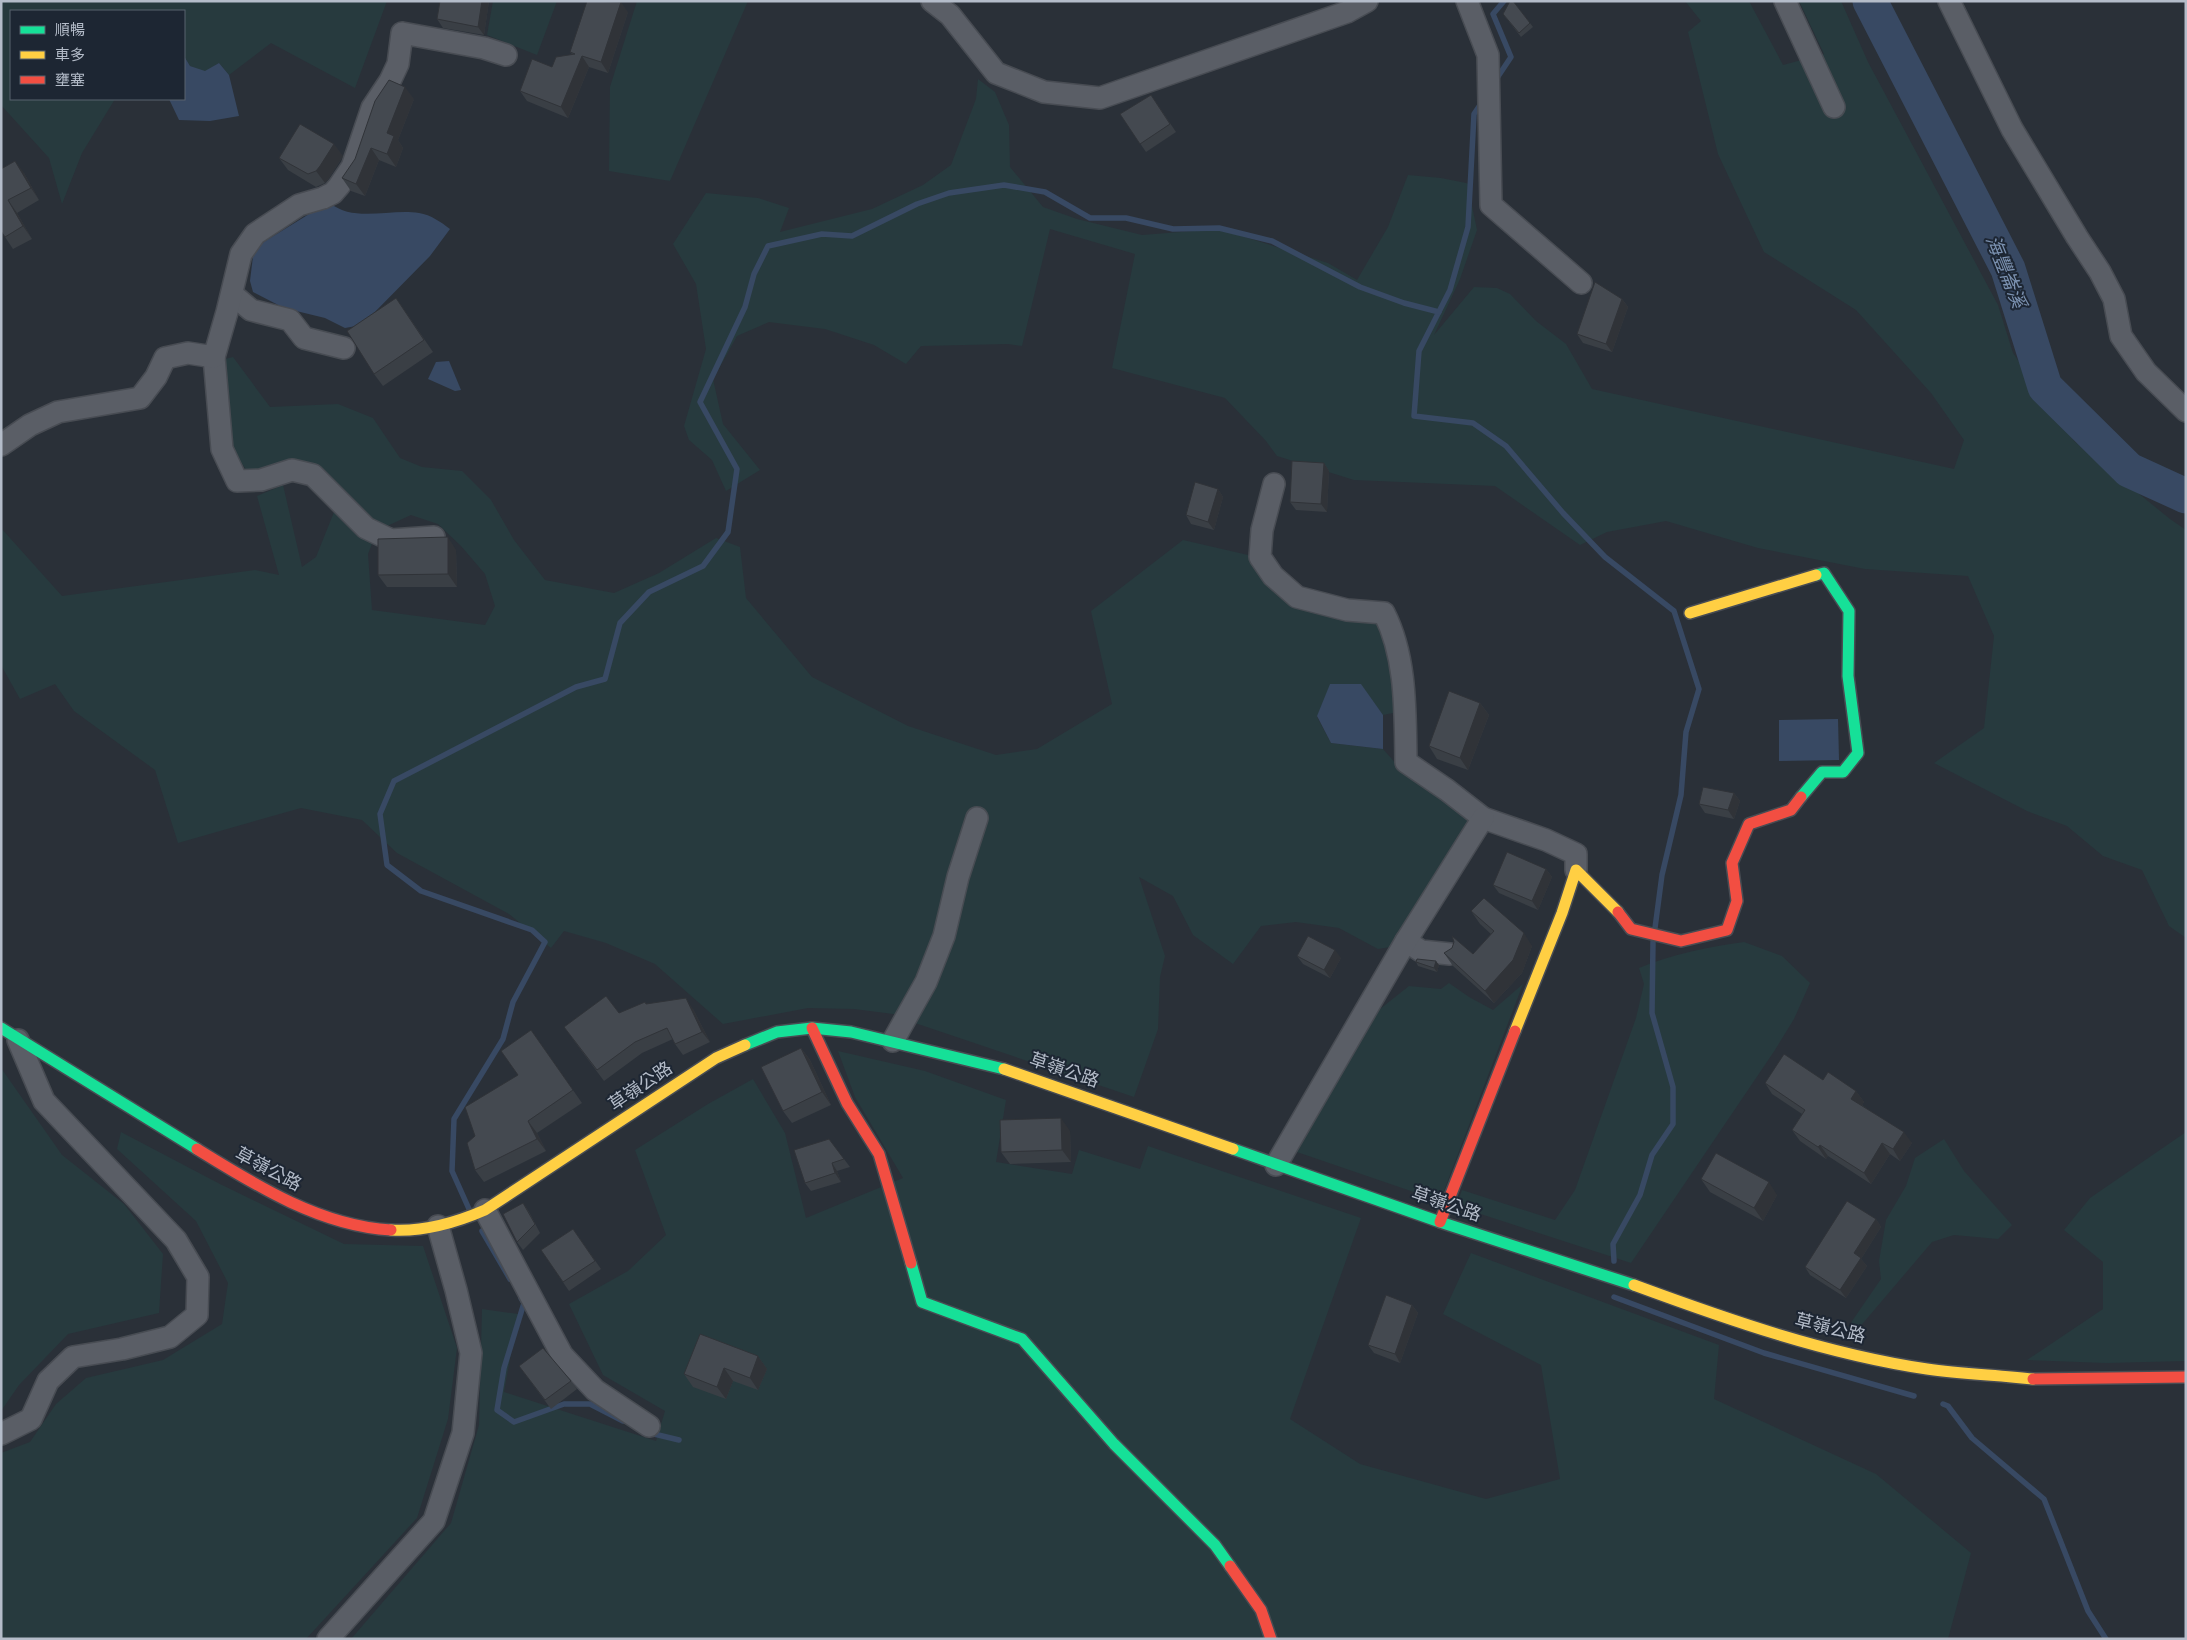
<svg xmlns="http://www.w3.org/2000/svg" width="2187" height="1640" viewBox="0 0 2187 1640" font-family="'Alegreya Sans','Noto Sans TC',sans-serif">
	<rect width="100%" height="100%" fill="#2a3038"/>
	<g fill="#273a3e">
		<path d="M1,1H387L355,88L271,43L229,75L219,63L205,72L190,66L184,56V11H11V99H115L82,153L62,204L49,158L1,105Z"/>
		<path d="M493,1H557L537,55L487,35Z"/>
		<path d="M637,1H748L670,181L609,171L610,87Z"/>
		<path d="M1685,1H1749L1783,65L1824,54L1799,1H1841L1868,62L1998,305L2013,353L2074,441L2170,519L2186,530V938L2169,926L2142,870L2103,856L2067,826L2027,811L1934,763L1984,728L1994,636L1968,576L1865,569L1758,548L1666,521L1607,532L1580,545L1495,486L1354,480L1277,456L1266,441L1225,398L1112,368L1135,254L1050,229L1022,346L1008,344L921,346L906,364L874,345L825,329L769,322L737,336L713,379L723,424L760,470L726,491L712,460L689,440L684,426L706,349L696,284L673,244L706,193L758,198L789,208L780,232L872,209L923,185L951,165L976,99L978,79L995,92L1009,125L1010,167L1043,207L1077,219L1142,235L1219,229L1328,263L1357,280L1388,227L1408,175L1441,178L1471,184L1472,206L1477,230L1460,279L1434,335L1474,287L1497,288L1510,294L1536,321L1566,344L1592,389L1954,469L1964,440L1931,393L1856,310L1764,252L1718,154L1688,32L1701,21Z"/>
		<path d="M233,357L270,407L338,404L373,418L400,458L422,467L462,471L491,500L514,540L545,580L614,593L659,573L716,538L740,547L746,598L812,677L908,726L996,755L1037,749L1112,704L1091,611L1183,540L1248,555L1265,577L1376,619L1389,642L1398,712L1383,715L1360,684H1331L1317,717L1331,743L1383,749L1399,767L1476,823L1409,944L1378,949L1339,928L1296,922L1261,926L1233,964L1193,935L1173,896L1139,877L1165,956L1160,977L1158,1029L1134,1097L915,1023L952,938L987,817L926,964L901,1015L854,1009L808,1008L723,1024L655,964L606,943L564,931L551,948L509,914L397,853L362,820L301,808L178,843L155,770L74,711L55,684L20,699L1,665V528L62,596L255,570L279,575L257,496L283,485L302,567L316,557L334,512L373,541L368,554L372,610L485,625L495,606L485,574L461,546L438,524L411,515L385,527L363,515L332,480L247,471L233,451L221,360Z"/>
		<path d="M1744,942L1782,956L1810,983L1794,1019L1775,1050L1631,1263L1456,1206L1462,1190L1555,1220L1575,1190L1636,1018L1644,984L1639,968C1673,954 1707,947 1744,942Z"/>
		<path d="M1449,983L1469,997L1493,1010L1523,984L1440,1201L1294,1151L1370,1017L1409,986L1441,989Z"/>
		<path d="M838,1051L925,1071L1006,1100L996,1162L1072,1174L1079,1150L1140,1169L1148,1146L1361,1218L1290,1419L1360,1464L1486,1499L1560,1479L1541,1365L1443,1314L1471,1253L1719,1345L1714,1399L1876,1474L1971,1553L1948,1639H351L451,1523L479,1425L482,1309L518,1314L504,1392L656,1441L665,1411L603,1375L569,1304L628,1271L666,1235L635,1150L708,1104L753,1079L785,1133L806,1218L903,1178L855,1097Z"/>
		<path d="M1,1068L62,1155L124,1204L163,1254L159,1313L68,1334L19,1385L1,1411Z"/>
		<path d="M121,1132L220,1184L344,1244L423,1246L457,1348L448,1419L417,1518L306,1639H1V1453L30,1442L56,1404L86,1378L163,1360L222,1324L228,1283L196,1221L117,1149Z"/>
		<path d="M2186,1132V1361L2106,1363L2027,1360L2103,1309V1262L2064,1230L2090,1198Z"/>
		<path d="M1944,1139L1964,1171L2012,1225L1998,1239L1954,1235L1932,1242L1858,1329L1848,1327L1881,1279L1879,1261L1886,1220L1906,1186L1915,1158Z"/>
	</g>
	<g fill="#384963">
		<path d="M184,56L190,66L205,71L219,63L229,75L239,116L210,121L179,120L169,99H184Z"/>
		<path d="M330,203C354,223 391,208 419,213C431,215 441,222 450,229L430,256L368,319L356,326L345,328L325,318L284,308L253,292L250,281L254,248L314,211Z"/>
		<path d="M449,361L461,390L455,391L428,379L436,362Z"/>
		<path d="M1330,684H1361L1383,715V749L1331,743L1317,716Z"/>
		<path d="M1838,719L1839,760L1779,761V720Z"/>
	</g>
	<g fill="none" stroke-linecap="round" stroke-linejoin="round">
		<g stroke="#384963" stroke-width="5.5">
			<path d="M1495,81L1511,57L1493,14L1504,1"/>
			<path d="M1482,102L1474,114L1468,227L1450,290L1419,351L1414,416L1473,423L1506,446L1563,513L1605,557L1674,611L1699,689L1686,732L1681,795L1662,875L1655,928"/>
			<path d="M469,1209L452,1171L454,1119L503,1039L513,1002L545,942L532,930L421,891L387,865L380,814L394,781L576,687L605,679L620,623L649,592L703,566L728,532L737,469L700,402L745,307L754,274L768,246L822,234L852,236L917,204L949,193L1004,185L1045,192L1090,218H1126L1173,229L1219,228L1272,241L1360,287L1404,303L1439,312"/>
			<path d="M482,1231L510,1279"/>
			<path d="M1614,1261L1613,1244L1640,1195L1652,1155L1673,1124V1087L1652,1013L1653,942"/>
			<path d="M1614,1297L1764,1353L1914,1396"/>
			<path d="M521,1298L524,1303L504,1368L497,1410L514,1422L564,1404H590L623,1421"/>
			<path d="M1943,1404L1948,1406L1972,1438L2044,1499L2088,1611L2106,1639"/>
			<path d="M650,1433L679,1440"/>
		</g>
		<path stroke="#384963" stroke-width="35" d="M1870,1L2008,269L2045,387L2129,470L2186,496"/>
		<g stroke="#484c53" stroke-width="24">
			<g id="street">
				<path d="M932,1L950,15L996,73L1044,92L1100,98L1347,12L1367,1"/>
				<path d="M1467,1L1488,55L1491,205L1581,283"/>
				<path d="M1785,1L1834,107"/>
				<path d="M1949,1L2012,129L2077,237L2100,272L2114,299L2121,336L2146,372L2186,411"/>
				<path d="M232,294L251,310L290,320L304,338L344,348"/>
				<path d="M214,357L222,449L237,481L261,480L292,470L313,475L366,528L391,540L434,537"/>
				<path d="M1,445L30,425L58,412L140,398L156,377L165,358L188,353L214,357L227,312L241,254L255,234L299,205L323,198L333,193L339,186L352,167L372,108L390,81L398,64L402,33L484,48L506,55"/>
				<path d="M1274,484L1262,530L1260,557L1273,576L1297,597L1347,610L1384,613C1407,658 1405,713 1406,762L1447,790L1483,818L1546,840L1576,854V870"/>
				<path d="M1406,941L1421,951L1450,954"/>
				<path d="M893,1041L926,982L944,936L958,877L977,818"/>
				<path d="M1276,1165L1406,941L1483,818"/>
				<path d="M485,1210L562,1355L595,1390L649,1426"/>
				<path d="M1,1434L31,1419L48,1381L73,1357L122,1349L170,1337L197,1315L198,1277L176,1240L44,1101L18,1040"/>
				<path d="M328,1639L434,1521L463,1433L471,1353L456,1290L438,1226"/>
			</g>
		</g>
		<g stroke="#484c53" stroke-width="14">
			<g id="fast">
				<path d="M1801,797L1822,772H1843L1858,753L1848,676L1849,611L1824,573L1816,575"/>
				<path d="M1,1028L197,1149"/>
				<path d="M745,1045L777,1032L812,1028L851,1032L1004,1069"/>
				<path d="M1233,1149L1440,1222L1634,1285"/>
				<path d="M911,1263L922,1302L1022,1339L1114,1444L1215,1545L1230,1566"/>
			</g>
		</g>
		<g stroke="#484c53" stroke-width="14">
			<g id="slow">
				<path d="M1690,613L1816,575"/>
				<path d="M1515,1031L1562,913L1576,870L1618,912"/>
				<path d="M1004,1069L1233,1149"/>
				<path d="M391,1230C424,1232 455,1223 485,1210L716,1058L745,1045"/>
				<path d="M1634,1285C1729,1320 1826,1354 1927,1369C1962,1374 1998,1375 2033,1379"/>
			</g>
		</g>
		<g stroke="#484c53" stroke-width="14">
			<g id="jam">
				<path d="M1618,912L1631,929L1681,941L1727,930L1737,901L1732,863L1749,824L1791,810L1801,797"/>
				<path d="M812,1028L847,1103L879,1154L911,1263"/>
				<path d="M197,1149C255,1185 320,1226 391,1230"/>
				<path d="M1440,1222L1515,1031"/>
				<path d="M2033,1379L2186,1377"/>
				<path d="M1230,1566L1261,1610L1271,1639"/>
			</g>
		</g>
		<use href="#street" stroke="#5a5e66" stroke-width="21"/>
		<use href="#fast" stroke="#16e098" stroke-width="11"/>
		<use href="#slow" stroke="#ffcf43" stroke-width="11"/>
		<use href="#jam" stroke="#f24e42" stroke-width="11"/>
	</g>
	<g fill="#3a3f45">
		<path d="M440,1H489L484,35L443,28L437,19Z"/>
		<path d="M628,12L608,73L589,67L568,118L527,101L520,91L552,67L572,54L570,52Z"/>
		<path d="M1503,14L1530,23L1533,27L1521,37Z"/>
		<path d="M1151,95L1176,132L1146,152L1120,114Z"/>
		<path d="M414,99L398,140L403,148L396,167L379,160L365,196L351,191L342,178Z"/>
		<path d="M343,156L329,178L325,183L316,187L288,170L279,158Z"/>
		<path d="M1,169L24,173L39,200L17,213L32,239L13,249L5,237Z"/>
		<path d="M396,298L433,352L383,386L374,374Z"/>
		<path d="M1622,299L1628,307L1612,352L1583,343L1577,334Z"/>
		<path d="M1324,463L1329,471L1327,512L1296,510L1290,502Z"/>
		<path d="M1218,489L1223,497L1214,530L1191,524L1186,515Z"/>
		<path d="M456,550L457,587H387L378,575Z"/>
		<path d="M1480,703L1489,715L1468,770L1437,759L1429,746Z"/>
		<path d="M1734,793L1740,801L1734,819L1705,813L1699,804Z"/>
		<path d="M1546,869L1552,877L1538,910L1499,893L1493,885Z"/>
		<path d="M1471,911L1532,946L1522,973L1494,1003L1453,966L1444,953L1473,954L1491,934L1480,924Z"/>
		<path d="M1297,956L1341,958L1330,978L1303,964Z"/>
		<path d="M1416,962L1439,965L1437,972L1418,966Z"/>
		<path d="M646,1004L693,1009L710,1042L683,1055L675,1044L673,1039L642,1053L604,1081L572,1038L619,1013Z"/>
		<path d="M531,1030L582,1103L537,1133L546,1151L484,1182L475,1170V1136L518,1075Z"/>
		<path d="M801,1048L810,1060L831,1105L792,1123L783,1111Z"/>
		<path d="M1823,1080L1856,1091L1864,1102L1862,1105L1912,1143L1900,1161L1890,1154L1871,1184L1828,1156L1826,1159L1800,1141L1792,1130L1802,1114L1772,1094L1765,1083Z"/>
		<path d="M1070,1131L1071,1162L1010,1164L1001,1152Z"/>
		<path d="M794,1150L844,1159L850,1167L837,1171L841,1182L811,1191L805,1183Z"/>
		<path d="M1701,1179L1777,1195L1763,1221L1710,1192Z"/>
		<path d="M523,1203L529,1212L540,1233L523,1250L517,1242Z"/>
		<path d="M1876,1219L1881,1227L1861,1259L1867,1266L1846,1298L1810,1275L1805,1267Z"/>
		<path d="M573,1229L601,1269L569,1291L541,1250Z"/>
		<path d="M1412,1305L1418,1313L1400,1363L1374,1353L1368,1345Z"/>
		<path d="M758,1356L767,1369L758,1390L733,1381L726,1399L693,1387L684,1374Z"/>
		<path d="M519,1366L571,1381L577,1389L551,1409Z"/>
	</g>
	<g fill="#303338">
		<path d="M482,1H489L484,35L478,27Z"/>
		<path d="M621,2L628,12L608,73L601,62Z"/>
		<path d="M582,56L589,67L568,118L561,107Z"/>
		<path d="M405,87L414,99L398,140L403,148L396,167L387,154V133Z"/>
		<path d="M334,144L343,156L329,178L325,183L316,171Z"/>
		<path d="M371,148L379,160L365,196L356,184Z"/>
		<path d="M15,161L24,173L39,200L31,188Z"/>
		<path d="M8,200L17,213L32,239L23,226Z"/>
		<path d="M1622,299L1628,307L1612,352L1606,344Z"/>
		<path d="M1324,463L1329,471L1327,512L1321,504Z"/>
		<path d="M1218,489L1223,497L1214,530L1208,522Z"/>
		<path d="M448,537L456,550L457,587L448,574Z"/>
		<path d="M1480,703L1489,715L1468,770L1460,758Z"/>
		<path d="M1734,793L1740,801L1734,819L1728,810Z"/>
		<path d="M1546,869L1552,877L1538,910L1532,901Z"/>
		<path d="M1524,933L1532,946L1522,973L1494,1003L1485,991Z"/>
		<path d="M1335,950L1341,958L1330,978L1324,970Z"/>
		<path d="M1436,961L1439,965L1437,972L1434,968Z"/>
		<path d="M686,998L693,1009L710,1042L702,1032Z"/>
		<path d="M801,1048L810,1060L831,1105L822,1092Z"/>
		<path d="M1856,1091L1864,1102L1859,1110L1851,1099Z"/>
		<path d="M1061,1118L1070,1131L1071,1162L1062,1150Z"/>
		<path d="M528,1121L537,1133L546,1151L537,1139Z"/>
		<path d="M1904,1132L1912,1143L1900,1161L1893,1149Z"/>
		<path d="M1882,1143L1890,1154L1871,1184L1864,1173Z"/>
		<path d="M1820,1145L1828,1156L1826,1159L1818,1147Z"/>
		<path d="M832,1163L837,1171L841,1182L835,1173Z"/>
		<path d="M1769,1182L1777,1195L1763,1221L1754,1208Z"/>
		<path d="M1876,1219L1881,1227L1861,1259L1867,1266L1846,1298L1840,1290L1854,1253Z"/>
		<path d="M1412,1305L1418,1313L1400,1363L1395,1354Z"/>
		<path d="M758,1356L767,1369L758,1390L750,1378Z"/>
		<path d="M724,1368L733,1381L726,1399L717,1387Z"/>
	</g>
	<g fill="#444950" stroke="#303338">
		<path d="M440,1H482L478,27L437,19Z"/>
		<path d="M587,1L621,2L601,62L582,56L561,107L520,91L532,59L552,67L556,57L575,54L570,52Z"/>
		<path d="M1510,1H1513L1530,23L1519,33L1503,14Z"/>
		<path d="M389,80L405,87L387,133L394,136L387,154L371,148L356,184L342,178L355,159L375,101Z"/>
		<path d="M1151,95L1170,124L1140,144L1120,114Z"/>
		<path d="M300,124L334,144L320,166L316,171L308,174L279,158Z"/>
		<path d="M15,161L31,188L8,200L23,226L5,237L1,231V169Z"/>
		<path d="M1595,282L1622,299L1606,344L1577,334Z"/>
		<path d="M396,298L424,340L374,374L347,331Z"/>
		<path d="M1292,461L1324,463L1321,504L1290,502Z"/>
		<path d="M1195,482L1218,489L1208,522L1186,515Z"/>
		<path d="M448,537V574L378,575V539Z"/>
		<path d="M1449,691L1480,703L1460,758L1429,746Z"/>
		<path d="M1703,787L1734,793L1728,810L1699,804Z"/>
		<path d="M1507,852L1546,869L1532,901L1493,885Z"/>
		<path d="M1484,898L1524,933L1513,960L1485,991L1444,953L1452,948L1454,942L1452,936L1473,954L1494,931L1471,911Z"/>
		<path d="M1308,936L1335,950L1324,970L1297,956Z"/>
		<path d="M1417,959L1436,961L1434,968L1416,962Z"/>
		<path d="M606,996L619,1013L645,1002L646,1004L686,998L702,1032L675,1044L667,1028L635,1042L597,1070L564,1027Z"/>
		<path d="M531,1030L573,1090L528,1121L537,1139L475,1170L467,1143L475,1136L465,1107L518,1075L501,1051Z"/>
		<path d="M801,1048L822,1092L783,1111L761,1067Z"/>
		<path d="M1784,1054L1823,1080L1828,1072L1856,1091L1851,1099L1904,1132L1893,1149L1882,1143L1864,1173L1820,1145L1818,1147L1792,1130L1805,1110L1765,1083Z"/>
		<path d="M1061,1118L1062,1150L1001,1152L1000,1120Z"/>
		<path d="M829,1139L844,1159L832,1163L835,1173L805,1183L794,1150Z"/>
		<path d="M1716,1153L1769,1182L1754,1208L1701,1179Z"/>
		<path d="M1847,1201L1876,1219L1854,1253L1861,1258L1840,1290L1805,1267Z"/>
		<path d="M523,1203L535,1224L517,1242L503,1214Z"/>
		<path d="M573,1229L595,1261L563,1282L541,1250Z"/>
		<path d="M1386,1295L1412,1305L1395,1354L1368,1345Z"/>
		<path d="M700,1334L758,1356L750,1378L724,1368L717,1387L684,1374Z"/>
		<path d="M543,1348L571,1381L545,1400L519,1366Z"/>
	</g>
	<g text-anchor="middle" dominant-baseline="central" stroke-width="4" stroke-linejoin="round" paint-order="stroke">
		<g font-size="18" fill="#b4bcc9" stroke="#1d2633">
			<text transform="translate(1064 1071) rotate(19)">草嶺公路</text>
			<text transform="translate(641 1087) rotate(-34)">草嶺公路</text>
			<text transform="translate(268 1170) rotate(28)">草嶺公路</text>
			<text transform="translate(1446 1205) rotate(19)">草嶺公路</text>
			<text transform="translate(1830 1329) rotate(14)">草嶺公路</text>
		</g>
		<g font-size="19" font-style="italic" fill="#7c92b1" stroke="#1d2633">
			<text transform="translate(2005 272) rotate(68)">海豐崙溪</text>
		</g>
	</g>
	<rect width="2187" height="1640" fill="none" stroke="#b4bcc9" stroke-width="5"/>
	<rect x="10" y="10" width="175" height="90" fill="#1d2633" stroke="#59626f"/>
	<rect x="20" y="26" width="25" height="8" fill="#16e098" stroke="#59626f"/>
	<text x="55" y="35" font-size="15" fill="#b4bcc9">順暢</text>
	<rect x="20" y="51" width="25" height="8" fill="#ffcf43" stroke="#59626f"/>
	<text x="55" y="60" font-size="15" fill="#b4bcc9">車多</text>
	<rect x="20" y="76" width="25" height="8" fill="#f24e42" stroke="#59626f"/>
	<text x="55" y="85" font-size="15" fill="#b4bcc9">壅塞</text>
</svg>
